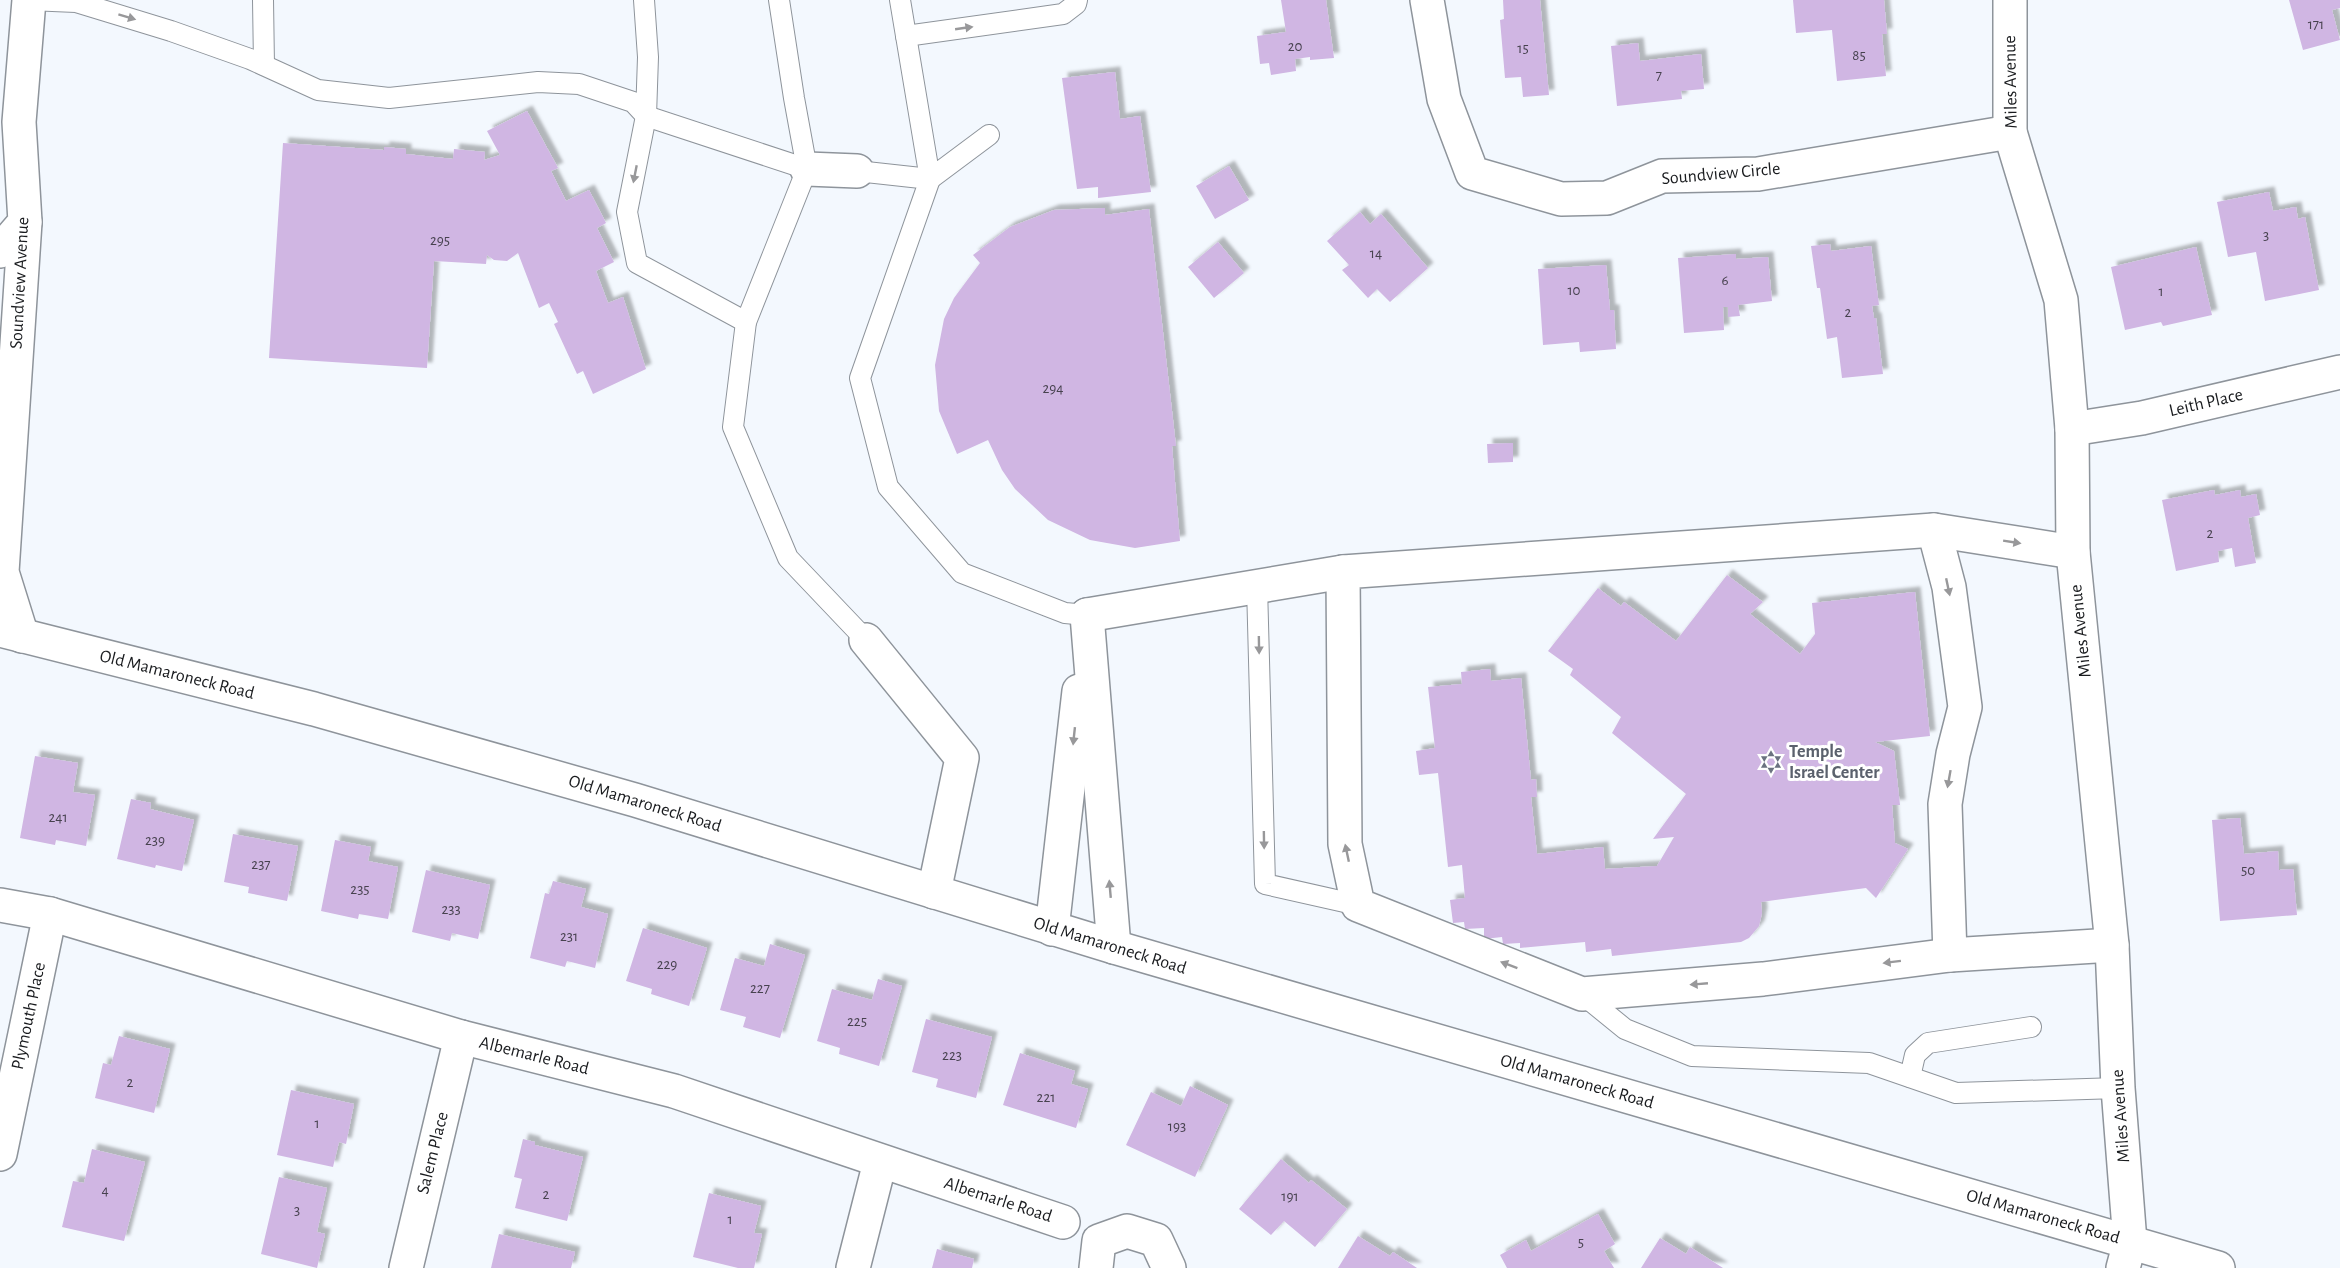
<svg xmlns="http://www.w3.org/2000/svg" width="2340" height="1268" viewBox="0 0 2340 1268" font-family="'Alegreya Sans',sans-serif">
	<defs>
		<filter id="shadow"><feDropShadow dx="5.5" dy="-5.5" stdDeviation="1.5" flood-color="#0004"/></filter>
	</defs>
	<rect width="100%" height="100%" fill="#f3f8fe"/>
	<g fill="#d0b6e3" filter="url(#shadow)">
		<path d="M1281,0H1326L1334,58L1310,60V57L1295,59L1296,71L1271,75L1269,63L1260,64L1257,36L1286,32Z"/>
		<path d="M1503,0H1540L1549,95L1523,97L1521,77L1505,78L1500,20L1504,19Z"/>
		<path d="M1793,0H1884L1887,34H1882L1886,76L1837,81L1832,30L1796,33Z"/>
		<path d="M2289,0H2340V8L2332,10L2340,40L2303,50Z"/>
		<path d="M1638,43L1640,61L1701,54L1704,89L1681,91L1682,99L1617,106L1611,46Z"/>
		<path d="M1115,72L1120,119L1140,116L1151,192L1098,198V187L1077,189L1062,78Z"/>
		<path d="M527,111L558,168L551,171L566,201L589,190L606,223L597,228L614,262L596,271L608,303L623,297L646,369L593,394L583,371L577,374L554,324L558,322L549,303L539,308L518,253L507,261L494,260L487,255L486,264L434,261L427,368L269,358L283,143L384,150V147L406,149V154L453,159L454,149L485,152L484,160L500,155L487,131Z"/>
		<path d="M1229,166L1249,200L1215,219L1196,186Z"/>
		<path d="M2269,192L2273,211L2296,207L2298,219L2305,217L2319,290L2265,301L2256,252L2228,257L2217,202Z"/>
		<path d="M1105,208V215L1149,209L1176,446H1172L1180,541L1135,548L1090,540L1048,520L1015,489L1002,470L988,440L957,454L939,411L935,365L944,319L954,298L980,263L973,255L1010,227L1054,210Z"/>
		<path d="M1360,212L1370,224L1381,214L1428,268L1390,302L1377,289L1368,298L1342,270L1349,265L1327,241Z"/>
		<path d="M1218,242L1244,273L1214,298L1188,267Z"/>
		<path d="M1830,244L1831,251L1871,246L1879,305L1872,306L1874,318H1876L1883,374L1842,378L1837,337L1827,339L1820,288H1817L1811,246Z"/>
		<path d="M2196,247L2212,315L2163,326L2161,322L2125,330L2111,267Z"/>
		<path d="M1736,254V259L1768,257L1772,301L1738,305L1740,316L1728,317V307H1723L1724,330L1684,333L1678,258Z"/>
		<path d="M1606,265L1610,310H1614L1616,349L1580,352L1579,342L1543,345L1538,269Z"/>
		<path d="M1513,443V462L1488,463L1487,444Z"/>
		<path d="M2214,490L2215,495L2240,490L2241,497L2256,494L2260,515L2248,518L2256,563L2235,567L2232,548L2218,551L2219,562L2176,571L2162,500Z"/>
		<path d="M1727,575L1763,602L1750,614L1800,654L1815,634L1812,603L1915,592L1930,736L1875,742L1894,751L1900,805H1892L1895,843L1908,849L1876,898L1866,888L1761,902L1762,913L1759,926L1749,938L1741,942L1612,956L1611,949L1586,952L1585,942L1520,948V943L1503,944L1502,937L1484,939V928L1465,929L1464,922L1453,923L1450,900L1465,898L1462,865L1448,867L1438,773L1419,775L1416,751L1435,748L1428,687L1462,684L1461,672L1490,669L1491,681L1521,678L1531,780L1536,779L1537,797H1531L1537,854L1603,847L1605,869L1657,866L1674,837L1653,839L1686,794L1612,733L1621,717L1570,675L1573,669L1548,651L1598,588L1621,606L1624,602L1676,641Z"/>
		<path d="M35,756L78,763L73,792L95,795L86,846L56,840L55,845L20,838Z"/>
		<path d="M131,799L151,803L150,809L194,820L182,871L156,865L155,868L117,859Z"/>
		<path d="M2240,818L2244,854L2278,851L2279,870L2293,869L2297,915L2220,921L2212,820Z"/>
		<path d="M233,834L298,846L287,901L248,893L249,887L224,882Z"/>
		<path d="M335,840L371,847L368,861L398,867L388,919L359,914L358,919L321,911Z"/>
		<path d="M426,870L490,885L478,939L452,933L450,941L412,932Z"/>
		<path d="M553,881L586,889L581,907L608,914L595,968L567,961L565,967L530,958L545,893L549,894Z"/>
		<path d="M643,928L707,948L689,1006L651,994L652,989L626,981Z"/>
		<path d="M770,944L805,955L780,1038L743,1027L746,1017L720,1010L735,958L764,966Z"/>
		<path d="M878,979L902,986L879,1066L839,1054L840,1048L817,1041L832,989L872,1000Z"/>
		<path d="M926,1019L992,1037L976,1098L936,1087L938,1079L912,1072Z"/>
		<path d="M119,1036L170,1049L154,1113L95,1098L103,1063L111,1065Z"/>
		<path d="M1020,1053L1075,1071L1071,1084L1088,1089L1076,1128L1003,1105Z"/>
		<path d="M1190,1086L1228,1105L1195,1177L1126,1145L1151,1092L1181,1106Z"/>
		<path d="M291,1090L354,1104L346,1144L339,1142L333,1167L277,1155Z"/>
		<path d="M523,1139L535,1142V1145L583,1157L567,1221L515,1208L522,1179L514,1177Z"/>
		<path d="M92,1149L145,1162L124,1241L62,1227L73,1181L84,1183Z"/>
		<path d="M1281,1159L1309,1183L1311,1180L1347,1209L1315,1247L1284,1221L1271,1235L1239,1209Z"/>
		<path d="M279,1177L327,1188L317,1232L325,1234L317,1268L261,1254Z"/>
		<path d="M709,1193L761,1206L754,1233L762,1234L754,1268H738L693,1257Z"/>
		<path d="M1598,1214L1615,1244L1604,1251L1614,1268H1507L1500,1255L1526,1240L1531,1251Z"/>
		<path d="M499,1234L575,1252L571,1268H491Z"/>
		<path d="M1358,1236L1390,1256L1393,1252L1417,1268H1338Z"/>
		<path d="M1660,1238L1686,1254L1690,1247L1723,1268H1641Z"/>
		<path d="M937,1249L974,1259L972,1268H932Z"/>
	</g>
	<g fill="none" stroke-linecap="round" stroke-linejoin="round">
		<g stroke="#8e949b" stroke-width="22">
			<g id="service">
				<path d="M29,0L76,2L171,31L250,59L318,90L389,98L538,82L579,84L633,102L646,116L807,169"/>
				<path d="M263,0L264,65"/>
				<path d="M644,0L648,57L646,116L627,212L637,263L746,322"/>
				<path d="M779,0L794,98L807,169L746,322L733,427L788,558L866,640"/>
				<path d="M900,0L930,179L989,135"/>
				<path d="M906,36L1063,14L1076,4L1077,0"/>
				<path d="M857,171L930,179L860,378L888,487L962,573L1065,613L1087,615"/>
				<path d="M1257,586L1265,884L1358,905"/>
				<path d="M1582,994L1625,1029L1692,1056L1869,1063L1956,1093L2118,1088"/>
				<path d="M1910,1077L1915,1055L1928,1043L2031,1027"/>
			</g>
		</g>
		<g stroke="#8e949b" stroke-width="36">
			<g id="minor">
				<path d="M1427,0L1444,99L1472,173L1561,199L1607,198L1662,176L1758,174L2010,132"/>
				<path d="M2010,0V132L2061,300L2072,429L2073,552L2112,945L2118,1088L2130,1242L2123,1268"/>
				<path d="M807,169L857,171"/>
				<path d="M2072,429L2142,418L2340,372"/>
				<path d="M1934,530L1949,587L1965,707L1953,754L1945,804L1950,955"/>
				<path d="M2073,552L1934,530L1343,572L1345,844L1358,905L1582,994L1763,979L1950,955L2112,945"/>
				<path d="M1087,615L1114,947"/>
				<path d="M1087,615L1343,572"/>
				<path d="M22,636L2,572L25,222"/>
				<path d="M866,640L962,758L934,892"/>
				<path d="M0,905L50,914L461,1037L674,1091L1063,1222"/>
				<path d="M1052,929L1079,691"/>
				<path d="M0,1154L50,914"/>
				<path d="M406,1268L461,1037"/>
				<path d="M853,1268L880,1162"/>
				<path d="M1096,1268L1099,1241L1127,1231L1156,1240L1169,1268"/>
			</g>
		</g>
		<g stroke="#8e949b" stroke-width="36">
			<path id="tertiary" d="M0,251L25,222L19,122L29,0"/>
		</g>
		<g stroke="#8e949b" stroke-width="36">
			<path id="secondary" d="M0,630L314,709L635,800L1114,947L2218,1268"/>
		</g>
		<use href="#service" stroke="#fff" stroke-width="20"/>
		<use href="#minor" stroke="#fff" stroke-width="33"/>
		<use href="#tertiary" stroke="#fff" stroke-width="33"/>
		<use href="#secondary" stroke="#fff" stroke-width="33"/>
	</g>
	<defs><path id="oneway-solid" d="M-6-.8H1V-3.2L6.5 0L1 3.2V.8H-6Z" transform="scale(1.5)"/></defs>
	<g fill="#98989a">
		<use href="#oneway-solid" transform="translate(127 17) rotate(17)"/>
		<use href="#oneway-solid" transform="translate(964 28) rotate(-8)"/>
		<use href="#oneway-solid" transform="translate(635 174) rotate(101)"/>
		<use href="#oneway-solid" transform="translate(2012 542) rotate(9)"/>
		<use href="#oneway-solid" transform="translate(1948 587) rotate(78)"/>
		<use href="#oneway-solid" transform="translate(1259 645) rotate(89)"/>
		<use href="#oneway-solid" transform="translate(1074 736) rotate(96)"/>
		<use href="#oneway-solid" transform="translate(1949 779) rotate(100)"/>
		<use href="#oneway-solid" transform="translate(1264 840) rotate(89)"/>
		<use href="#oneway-solid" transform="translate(1347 853) rotate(-102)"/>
		<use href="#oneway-solid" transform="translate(1110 889) rotate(-95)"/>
		<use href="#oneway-solid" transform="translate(1892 962) rotate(173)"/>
		<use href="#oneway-solid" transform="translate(1509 965) rotate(-159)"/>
		<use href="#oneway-solid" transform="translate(1699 984) rotate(175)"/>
	</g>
	<defs>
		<g id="synagogue-bare" transform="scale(1.8)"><path d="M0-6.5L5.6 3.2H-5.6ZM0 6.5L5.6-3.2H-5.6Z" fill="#6b7280" stroke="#fff" stroke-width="2.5" paint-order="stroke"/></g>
	</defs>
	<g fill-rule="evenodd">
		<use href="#synagogue-bare" x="1771" y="762"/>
	</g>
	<g text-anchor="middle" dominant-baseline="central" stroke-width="6" stroke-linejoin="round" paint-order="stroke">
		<g font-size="15" fill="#47424f">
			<text x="2316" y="24">171</text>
			<text x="1295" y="46">20</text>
			<text x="1523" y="48">15</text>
			<text x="1859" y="55">85</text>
			<text x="1659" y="75">7</text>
			<text x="2266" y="235">3</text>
			<text x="440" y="240">295</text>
			<text x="1376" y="253">14</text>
			<text x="1725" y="280">6</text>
			<text x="1574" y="290">10</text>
			<text x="2161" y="291">1</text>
			<text x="1848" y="312">2</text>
			<text x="1053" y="388">294</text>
			<text x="2210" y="533">2</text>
			<text x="58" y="817">241</text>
			<text x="155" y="840">239</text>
			<text x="261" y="864">237</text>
			<text x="2248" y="870">50</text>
			<text x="360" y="889">235</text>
			<text x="451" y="909">233</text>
			<text x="569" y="936">231</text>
			<text x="667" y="964">229</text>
			<text x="760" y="988">227</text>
			<text x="857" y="1021">225</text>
			<text x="952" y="1055">223</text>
			<text x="130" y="1082">2</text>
			<text x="1046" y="1097">221</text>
			<text x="317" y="1123">1</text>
			<text x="1177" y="1126">193</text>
			<text x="105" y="1190">4</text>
			<text x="546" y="1194">2</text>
			<text x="1290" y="1196">191</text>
			<text x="297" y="1210">3</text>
			<text x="730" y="1219">1</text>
			<text x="1581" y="1242">5</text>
		</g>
		<g font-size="18" fill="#191b1e" stroke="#fff">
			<text transform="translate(2011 82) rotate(-91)">Miles Avenue</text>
			<text transform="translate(1721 174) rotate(-5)">Soundview Circle</text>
			<text transform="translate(20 283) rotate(-87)">Soundview Avenue</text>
			<text transform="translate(2206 403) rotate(-13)">Leith Place</text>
			<text transform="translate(2081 631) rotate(-96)">Miles Avenue</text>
			<text transform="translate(177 675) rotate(14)">Old Mamaroneck Road</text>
			<text transform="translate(645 804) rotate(17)">Old Mamaroneck Road</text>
			<text transform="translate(1110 946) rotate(17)">Old Mamaroneck Road</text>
			<text transform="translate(29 1016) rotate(-78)">Plymouth Place</text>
			<text transform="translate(534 1056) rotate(14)">Albemarle Road</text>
			<text transform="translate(1577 1082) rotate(16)">Old Mamaroneck Road</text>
			<text transform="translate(2121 1116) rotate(-94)">Miles Avenue</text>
			<text transform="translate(433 1153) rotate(-76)">Salem Place</text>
			<text transform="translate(998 1200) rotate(18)">Albemarle Road</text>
			<text transform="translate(2043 1217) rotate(16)">Old Mamaroneck Road</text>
		</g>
		<g font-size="18" font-weight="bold" fill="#5b616d" stroke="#fff" text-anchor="start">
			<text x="1789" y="752">Temple<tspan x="1789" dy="21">Israel Center</tspan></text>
		</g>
	</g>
</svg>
